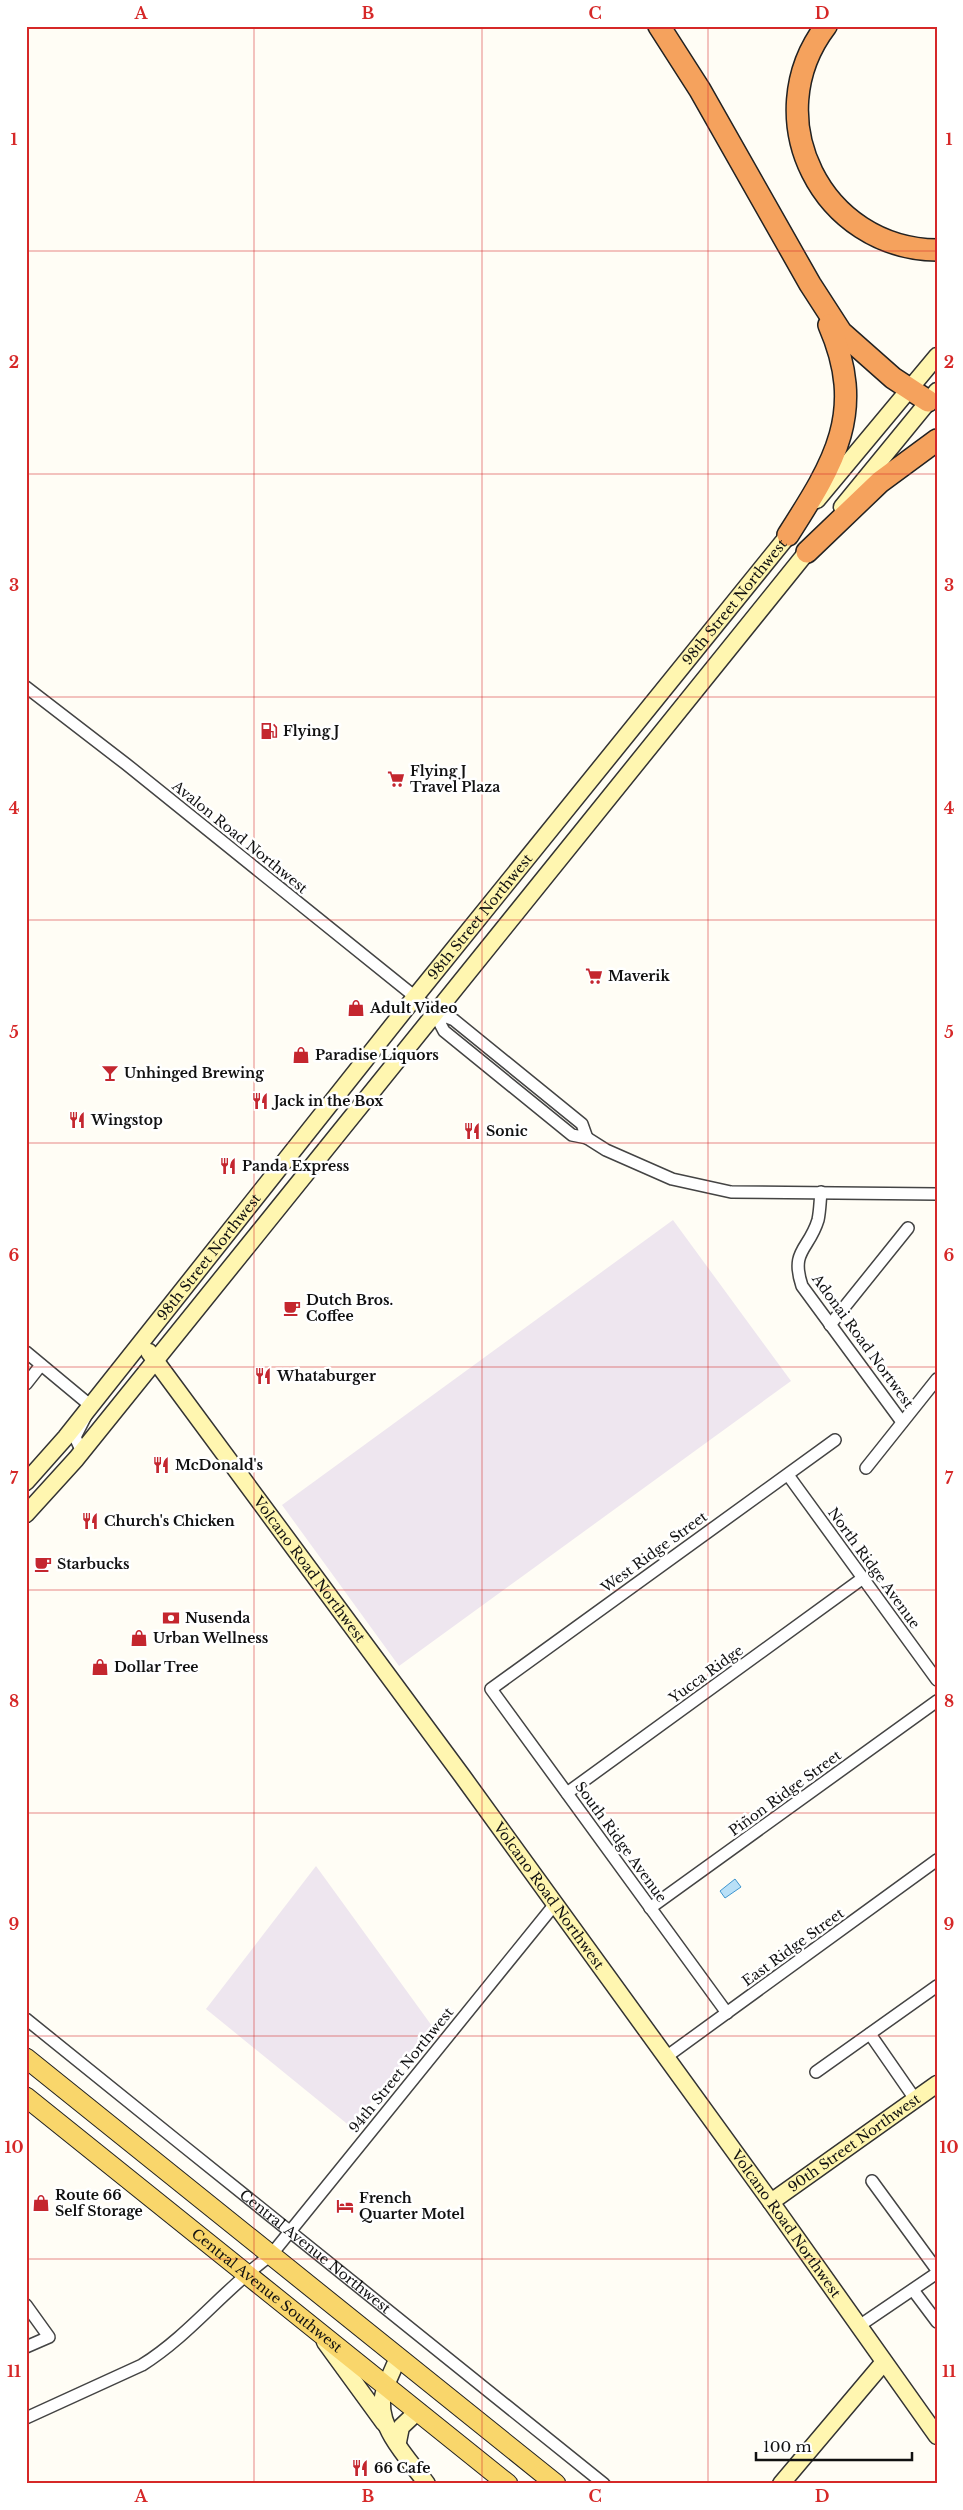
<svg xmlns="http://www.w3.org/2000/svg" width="963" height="2510" viewBox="0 0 963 2510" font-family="'Libre Baskerville',serif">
	<rect width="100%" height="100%" fill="#fffdf5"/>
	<g fill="#eee6ef">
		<path d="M673,1220L791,1381L399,1666L282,1505Z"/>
		<path d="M316,1866L432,2026L351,2127L206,2009Z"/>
	</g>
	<path fill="#b9e0f7" stroke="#3f96cf" d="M735,1879L741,1887L725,1898L720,1891Z"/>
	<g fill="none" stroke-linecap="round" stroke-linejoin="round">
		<g stroke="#444" stroke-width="14">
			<g id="street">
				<path d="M26,687L126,764L434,1012L454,1020L582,1124L587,1138L572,1135L444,1031L434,1012"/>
				<path d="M587,1138L606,1150L672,1179L731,1192L937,1194"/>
				<path d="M821,1192C820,1201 820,1211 818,1220C809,1250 790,1250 802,1286L902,1422"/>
				<path d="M830,1325L908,1228"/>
				<path d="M26,1352L91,1406L75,1437L82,1452"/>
				<path d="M26,1384L41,1365"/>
				<path d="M866,1468L937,1379"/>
				<path d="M788,1475L937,1680"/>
				<path d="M567,1793L863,1578"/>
				<path d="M650,1908L937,1701"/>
				<path d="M727,2013L491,1689L835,1440"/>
				<path id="s1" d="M26,2019C218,2175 413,2328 604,2484"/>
				<path d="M870,2034L915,2099"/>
				<path d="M666,2057L937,1860"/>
				<path d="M816,2072L937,1986"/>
				<path d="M872,2181L937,2270"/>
				<path d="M913,2290L937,2322"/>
				<path d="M26,2305L49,2337L26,2347"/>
				<path d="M859,2326L937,2273"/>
				<path d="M26,2418L142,2365C190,2335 225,2288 271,2255L555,1904"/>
			</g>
		</g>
		<g stroke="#333" stroke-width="19">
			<g id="secondary">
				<path d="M817,500L937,356"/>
				<path d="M842,507L937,391"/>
				<path id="s2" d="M149,1352L463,1777L771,2202L937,2436"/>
				<path id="s3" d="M26,1482L66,1437L415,997L795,527"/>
				<path d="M26,1514L76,1459L815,542"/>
				<path id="s4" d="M771,2202L937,2084"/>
				<path d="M325,2342L384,2423"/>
				<path d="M398,2358C392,2372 384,2386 382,2402C380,2431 411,2462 427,2484"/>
				<path d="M398,2442L401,2427L418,2411"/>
				<path d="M781,2484L884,2362"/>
			</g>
		</g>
		<g stroke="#222" stroke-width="21">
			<g id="primary">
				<path d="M26,2058L556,2484"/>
				<path id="s5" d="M26,2097L508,2484"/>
			</g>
		</g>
		<g stroke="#222" stroke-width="24">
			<g id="highway">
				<path d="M659,26L700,90L810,284L841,332L893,378L928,401"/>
				<path d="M826,26C756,118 822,249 937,250"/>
				<path d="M788,535C834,463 867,412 829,325"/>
				<path d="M807,552L880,482L937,440"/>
			</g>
		</g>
		<use href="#street" stroke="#fff" stroke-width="11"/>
		<use href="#secondary" stroke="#fff6b0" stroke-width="16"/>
		<use href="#primary" stroke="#f9d66b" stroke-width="19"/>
		<use href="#highway" stroke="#f5a25d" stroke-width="21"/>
	</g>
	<path fill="none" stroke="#d62828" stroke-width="1" stroke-opacity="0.55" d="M254,26V2484M482,26V2484M708,26V2484M26,251H937M26,474H937M26,697H937M26,920H937M26,1143H937M26,1367H937M26,1590H937M26,1813H937M26,2036H937M26,2259H937"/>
	<defs>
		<g id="fuel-bare" transform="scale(1.35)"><path d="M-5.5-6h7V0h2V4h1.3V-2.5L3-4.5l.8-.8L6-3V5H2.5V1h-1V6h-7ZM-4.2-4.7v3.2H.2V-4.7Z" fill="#c4262e" stroke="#fff" stroke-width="2.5" paint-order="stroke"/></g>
		<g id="supermarket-bare" transform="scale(1.35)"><path d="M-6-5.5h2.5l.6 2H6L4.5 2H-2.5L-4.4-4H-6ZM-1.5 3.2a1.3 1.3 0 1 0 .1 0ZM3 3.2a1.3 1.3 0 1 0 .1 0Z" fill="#c4262e" stroke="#fff" stroke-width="2.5" paint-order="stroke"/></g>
		<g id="shop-bare" transform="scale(1.35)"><path d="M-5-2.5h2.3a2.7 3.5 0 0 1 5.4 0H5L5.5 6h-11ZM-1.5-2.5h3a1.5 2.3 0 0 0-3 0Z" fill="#c4262e" stroke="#fff" stroke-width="2.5" paint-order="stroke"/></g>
		<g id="bar-bare" transform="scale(1.35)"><path d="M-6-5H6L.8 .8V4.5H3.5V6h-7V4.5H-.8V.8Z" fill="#c4262e" stroke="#fff" stroke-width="2.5" paint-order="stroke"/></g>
		<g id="restaurant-bare" transform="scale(1.35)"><path d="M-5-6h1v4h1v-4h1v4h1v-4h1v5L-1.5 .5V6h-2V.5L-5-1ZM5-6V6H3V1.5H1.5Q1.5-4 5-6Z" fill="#c4262e" stroke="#fff" stroke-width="2.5" paint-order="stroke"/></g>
		<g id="cafe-bare" transform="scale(1.35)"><path d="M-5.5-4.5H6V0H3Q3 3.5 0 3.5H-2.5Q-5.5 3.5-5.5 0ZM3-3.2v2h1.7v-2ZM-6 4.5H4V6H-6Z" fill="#c4262e" stroke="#fff" stroke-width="2.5" paint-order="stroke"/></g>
		<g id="bank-bare" transform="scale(1.35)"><path d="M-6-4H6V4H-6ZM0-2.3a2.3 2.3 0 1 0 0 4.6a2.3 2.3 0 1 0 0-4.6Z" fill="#c4262e" stroke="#fff" stroke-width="2.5" paint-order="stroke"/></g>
		<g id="hotel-bare" transform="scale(1.35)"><path d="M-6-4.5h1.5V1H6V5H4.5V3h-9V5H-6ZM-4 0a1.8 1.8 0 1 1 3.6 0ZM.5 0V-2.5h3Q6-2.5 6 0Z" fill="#c4262e" stroke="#fff" stroke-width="2.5" paint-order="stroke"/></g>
	</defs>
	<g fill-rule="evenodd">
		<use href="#fuel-bare" x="269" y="731"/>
		<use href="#supermarket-bare" x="396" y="779"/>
		<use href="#supermarket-bare" x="594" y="976"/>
		<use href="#shop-bare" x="356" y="1008"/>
		<use href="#shop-bare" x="301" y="1055"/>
		<use href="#bar-bare" x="110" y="1073"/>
		<use href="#restaurant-bare" x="260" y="1101"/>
		<use href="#restaurant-bare" x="77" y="1120"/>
		<use href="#restaurant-bare" x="472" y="1131"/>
		<use href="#restaurant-bare" x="228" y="1166"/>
		<use href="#cafe-bare" x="292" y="1308"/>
		<use href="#restaurant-bare" x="263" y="1376"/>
		<use href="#restaurant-bare" x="161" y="1465"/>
		<use href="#restaurant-bare" x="90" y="1521"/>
		<use href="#cafe-bare" x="43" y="1564"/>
		<use href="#bank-bare" x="171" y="1618"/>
		<use href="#shop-bare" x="139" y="1638"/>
		<use href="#shop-bare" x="100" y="1667"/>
		<use href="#shop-bare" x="41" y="2203"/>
		<use href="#hotel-bare" x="345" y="2206"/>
		<use href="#restaurant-bare" x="360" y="2468"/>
	</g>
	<g text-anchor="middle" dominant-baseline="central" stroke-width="5" stroke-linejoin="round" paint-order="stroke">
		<g font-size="14" fill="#111" stroke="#fff">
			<text stroke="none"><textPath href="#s3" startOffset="1130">98th Street Northwest</textPath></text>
			<text transform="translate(240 837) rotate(39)">Avalon Road Northwest</text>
			<text stroke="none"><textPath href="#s3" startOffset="725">98th Street Northwest</textPath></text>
			<text stroke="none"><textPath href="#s3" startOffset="290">98th Street Northwest</textPath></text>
			<text transform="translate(863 1341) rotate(54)">Adonai Road Nortwest</text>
			<text transform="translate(654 1552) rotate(-36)">West Ridge Street</text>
			<text transform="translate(874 1568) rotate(54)">North Ridge Avenue</text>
			<text stroke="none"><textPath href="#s2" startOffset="270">Volcano Road Northwest</textPath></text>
			<text transform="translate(706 1674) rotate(-36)">Yucca Ridge</text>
			<text transform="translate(785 1793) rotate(-36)">Piñon Ridge Street</text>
			<text transform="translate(621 1842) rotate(54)">South Ridge Avenue</text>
			<text stroke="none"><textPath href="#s2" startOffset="675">Volcano Road Northwest</textPath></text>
			<text transform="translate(793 1947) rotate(-36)">East Ridge Street</text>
			<text transform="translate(401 2070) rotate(-51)">94th Street Northwest</text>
			<text stroke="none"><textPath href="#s4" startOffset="102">90th Street Northwest</textPath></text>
			<text stroke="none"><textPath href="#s2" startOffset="1080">Volcano Road Northwest</textPath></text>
			<text stroke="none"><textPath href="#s1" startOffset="371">Central Avenue Northwest</textPath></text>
			<text stroke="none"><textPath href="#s5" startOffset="309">Central Avenue Southwest</textPath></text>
		</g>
		<g font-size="14" font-weight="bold" fill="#111" stroke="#fff" text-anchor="start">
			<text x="283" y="731">Flying J</text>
			<text x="410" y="771">Flying J<tspan x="410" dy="16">Travel Plaza</tspan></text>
			<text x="608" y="976">Maverik</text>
			<text x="370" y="1008">Adult Video</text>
			<text x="315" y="1055">Paradise Liquors</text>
			<text x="124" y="1073">Unhinged Brewing</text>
			<text x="274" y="1101">Jack in the Box</text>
			<text x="91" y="1120">Wingstop</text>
			<text x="486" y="1131">Sonic</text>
			<text x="242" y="1166">Panda Express</text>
			<text x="306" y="1300">Dutch Bros.<tspan x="306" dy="16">Coffee</tspan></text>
			<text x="277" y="1376">Whataburger</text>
			<text x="175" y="1465">McDonald's</text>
			<text x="104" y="1521">Church's Chicken</text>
			<text x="57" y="1564">Starbucks</text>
			<text x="185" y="1618">Nusenda</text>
			<text x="153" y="1638">Urban Wellness</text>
			<text x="114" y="1667">Dollar Tree</text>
			<text x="55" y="2195">Route 66<tspan x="55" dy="16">Self Storage</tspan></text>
			<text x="359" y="2198">French<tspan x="359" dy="16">Quarter Motel</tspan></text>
			<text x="374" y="2468">66 Cafe</text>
		</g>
	</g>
	<rect width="963" height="2510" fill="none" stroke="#ffffff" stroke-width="55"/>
	<path d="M756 2452v8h156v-8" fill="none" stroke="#111111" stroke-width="2.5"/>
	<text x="763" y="2452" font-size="15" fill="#111111" stroke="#ffffff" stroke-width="4" paint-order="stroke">100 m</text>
	<rect x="28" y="28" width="908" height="2454" fill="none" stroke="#d62828" stroke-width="2"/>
	<g font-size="16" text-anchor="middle" font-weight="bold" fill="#d62828">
		<text x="141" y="19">A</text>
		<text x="368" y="19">B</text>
		<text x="595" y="19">C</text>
		<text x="822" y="19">D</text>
		<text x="14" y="145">1</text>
		<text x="949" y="145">1</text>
		<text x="14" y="368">2</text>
		<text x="949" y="368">2</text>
		<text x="14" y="591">3</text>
		<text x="949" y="591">3</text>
		<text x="14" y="814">4</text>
		<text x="949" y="814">4</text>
		<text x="14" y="1038">5</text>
		<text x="949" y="1038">5</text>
		<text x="14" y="1261">6</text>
		<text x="949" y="1261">6</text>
		<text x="14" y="1484">7</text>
		<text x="949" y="1484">7</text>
		<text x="14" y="1707">8</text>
		<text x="949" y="1707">8</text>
		<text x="14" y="1930">9</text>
		<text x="949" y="1930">9</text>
		<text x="14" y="2153">10</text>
		<text x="949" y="2153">10</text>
		<text x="14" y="2377">11</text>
		<text x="949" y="2377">11</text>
		<text x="141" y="2502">A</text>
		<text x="368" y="2502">B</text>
		<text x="595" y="2502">C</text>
		<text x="822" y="2502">D</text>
	</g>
</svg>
